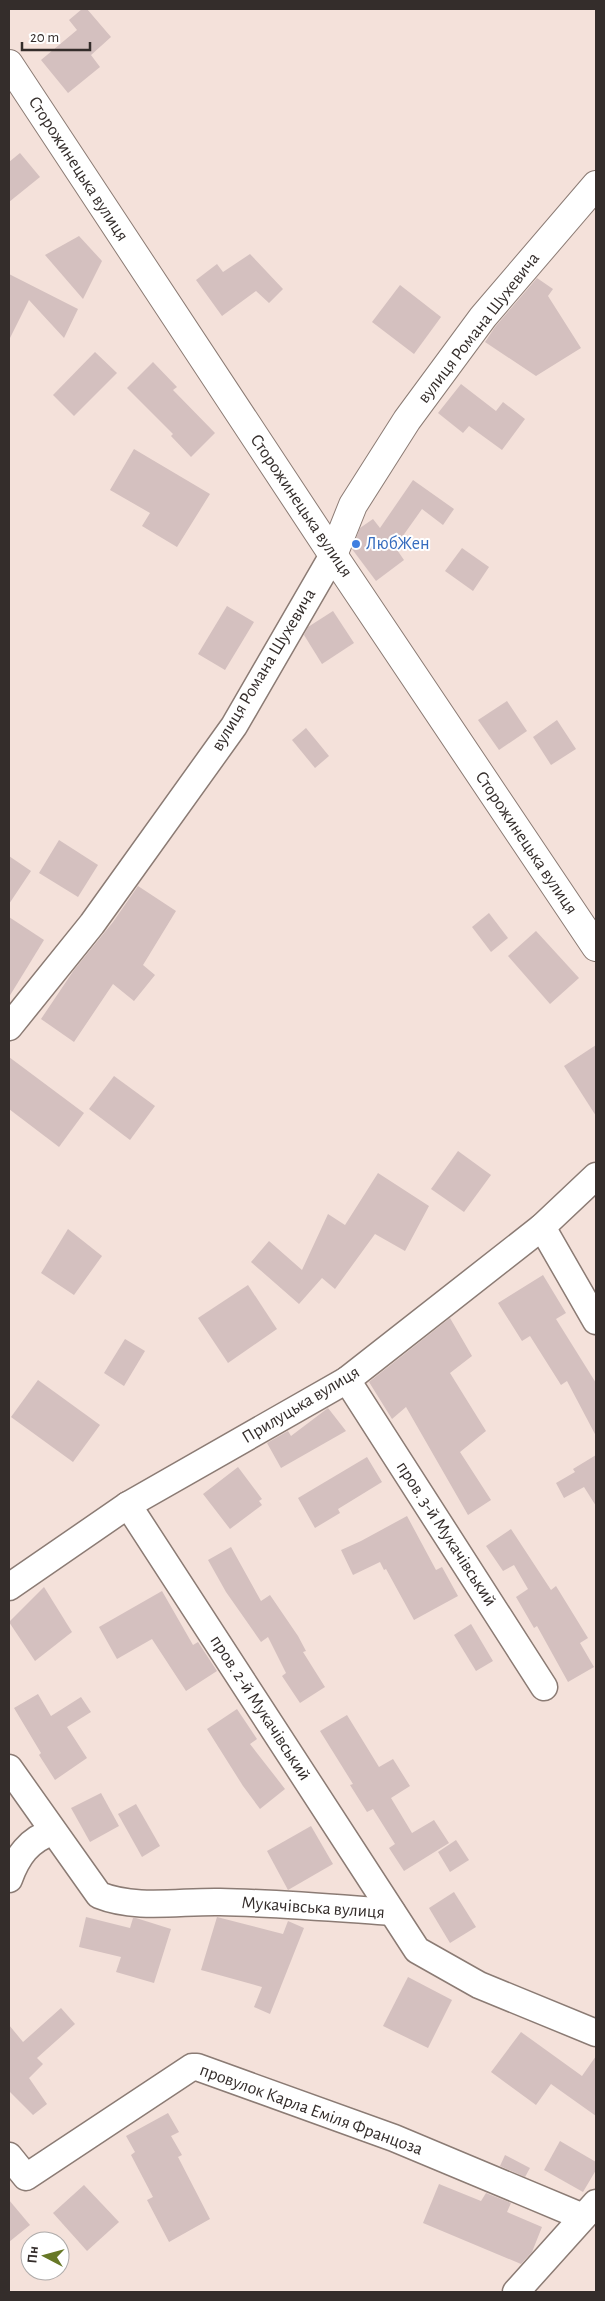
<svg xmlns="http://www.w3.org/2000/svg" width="605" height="2301" viewBox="0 0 605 2301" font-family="'Alegreya Sans',sans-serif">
	<rect width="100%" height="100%" fill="#f4e1da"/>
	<g fill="#d4c0bf">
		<path d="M82,9H87L111,37L91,55L100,67L68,93L41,60L77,30L69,20Z"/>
		<path d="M20,153L40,177L9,202V162Z"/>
		<path d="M79,236L102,261L83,299L45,255Z"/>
		<path d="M250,254L283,289L269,303L256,291L222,316L196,280L217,264L223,272Z"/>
		<path d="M9,274L78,309L64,338L29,300L9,340Z"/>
		<path d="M537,278L553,289L548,296L581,348L536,376L485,342L495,327Z"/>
		<path d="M400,285L441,317L414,354L372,322Z"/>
		<path d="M95,352L117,373L74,416L53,395Z"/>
		<path d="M153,362L177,387L173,390L215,433L191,457L171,436L173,434L127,388Z"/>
		<path d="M461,384L496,411L503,402L525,419L502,450L469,426L463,433L438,413Z"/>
		<path d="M134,449L210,494L177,547L142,526L150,513L110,490Z"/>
		<path d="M413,480L454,509L443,525L422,509L395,547L404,560L376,581L352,549L360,528L373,519L380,528Z"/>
		<path d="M462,548L489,567L473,591L445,571Z"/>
		<path d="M227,606L254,622L225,670L198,654Z"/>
		<path d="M333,611L354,643L322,664L304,635L308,627Z"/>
		<path d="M507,701L527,731L499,750L478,720Z"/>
		<path d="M557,720L576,749L551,765L533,737Z"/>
		<path d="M306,728L329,756L315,768L292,740Z"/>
		<path d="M59,840L98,865L78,897L39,873Z"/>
		<path d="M9,856L31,871L9,904Z"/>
		<path d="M138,886L176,911L143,965L155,975L134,1001L113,984L74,1042L41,1019L74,970L113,922Z"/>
		<path d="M489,913L508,938L491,952L472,927Z"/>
		<path d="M9,917L44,940L9,997Z"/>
		<path d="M536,931L579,978L550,1004L508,956Z"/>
		<path d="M596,1045V1116L564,1066Z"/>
		<path d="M9,1057L84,1113L59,1147L9,1109Z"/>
		<path d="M114,1076L155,1106L130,1140L89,1109Z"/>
		<path d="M458,1151L491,1175L464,1212L431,1189Z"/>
		<path d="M378,1173L429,1206L405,1251L375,1234L335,1289L322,1278L299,1304L251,1262L269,1241L302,1270L328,1214L345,1225Z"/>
		<path d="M68,1229L102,1256L74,1295L41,1273Z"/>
		<path d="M543,1275L566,1313L556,1319L596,1383V1436L567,1381L561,1385L530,1336L522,1341L498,1303Z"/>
		<path d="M248,1285L277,1329L228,1363L198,1318Z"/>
		<path d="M450,1318L472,1356L450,1373L486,1431L460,1452L491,1500L468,1515L406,1407L392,1419L369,1382Z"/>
		<path d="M125,1339L145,1351L124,1386L104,1373Z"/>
		<path d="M38,1380L100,1425L73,1462L11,1417Z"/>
		<path d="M328,1408L346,1431L281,1468L267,1443L288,1431L291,1436Z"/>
		<path d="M596,1455V1506L584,1487L564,1498L556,1483L575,1472L573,1469Z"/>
		<path d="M367,1457L382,1482L338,1509L340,1513L315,1528L298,1498Z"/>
		<path d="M238,1467L262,1499L259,1501L262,1505L230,1529L203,1494Z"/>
		<path d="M407,1516L436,1570L442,1567L458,1596L414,1620L386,1569L384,1570L380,1562L353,1575L341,1550L361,1541Z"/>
		<path d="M511,1529L551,1590L556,1586L588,1638L580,1643L594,1667L568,1682L537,1626L534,1628L516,1597L528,1589L514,1565L503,1571L486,1546Z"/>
		<path d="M231,1547L261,1601L270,1595L298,1636L306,1651L303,1652L325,1687L300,1703L282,1676L286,1673L268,1637L261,1642L226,1592L208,1560Z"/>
		<path d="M44,1587L72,1632L35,1661L9,1622Z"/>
		<path d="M162,1591L193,1645L198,1642L217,1671L186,1691L152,1639L117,1659L99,1627Z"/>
		<path d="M471,1624L493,1661L476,1671L454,1635Z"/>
		<path d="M38,1694L51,1716L81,1697L91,1712L67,1727L87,1758L55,1780L39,1755L41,1753L14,1708Z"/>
		<path d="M237,1709L257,1739L250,1744L285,1789L260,1809L243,1786L207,1729Z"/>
		<path d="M347,1715L379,1767L393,1759L410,1786L391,1798L412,1833L434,1820L449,1843L404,1871L389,1848L395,1844L373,1809L367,1812L350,1785L353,1784L320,1731Z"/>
		<path d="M101,1793L119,1826L90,1842L71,1808Z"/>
		<path d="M136,1804L160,1846L142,1857L118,1814Z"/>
		<path d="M311,1826L333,1864L288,1890L267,1851Z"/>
		<path d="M456,1840L469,1860L450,1872L438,1852Z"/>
		<path d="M454,1892L476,1927L450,1943L429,1908Z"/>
		<path d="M86,1917L130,1928L133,1918H136L171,1929L154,1983L116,1972L121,1957L79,1947Z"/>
		<path d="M217,1917L283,1934L288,1921L304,1928L270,2014L254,2007L262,1987L201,1970Z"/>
		<path d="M408,1977L452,2000L428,2048L383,2026Z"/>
		<path d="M61,2008L75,2024L37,2058L43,2064L29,2078L47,2104L33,2115L9,2091V2025L23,2042Z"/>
		<path d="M521,2032L582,2076L596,2056V2116L551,2084L536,2105L491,2072Z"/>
		<path d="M168,2113L179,2132L171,2136L182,2155L178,2157L210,2219L169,2242L147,2200L153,2197L131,2155L135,2152L126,2136Z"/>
		<path d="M560,2141L596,2162V2170L583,2192L544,2170Z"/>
		<path d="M505,2155L530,2168L525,2177L500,2166Z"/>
		<path d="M439,2184L481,2201L486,2193L511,2203L507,2212L542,2227L532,2252L521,2264L423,2223Z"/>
		<path d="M84,2185L119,2222L87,2251L53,2213Z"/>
		<path d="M9,2200L30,2225L9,2242Z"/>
	</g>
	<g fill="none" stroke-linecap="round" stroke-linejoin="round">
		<g stroke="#8b7b74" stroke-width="29">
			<g id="street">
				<path d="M9,1027L92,924L234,726L333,555"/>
				<path d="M542,1227L596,1321"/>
				<path d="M347,1380L544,1687"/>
				<path d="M128,1505L417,1950L479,1985L596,2033"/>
				<path d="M9,1587L128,1505L347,1380L542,1227L596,1176"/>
				<path d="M9,1768L99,1895C136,1910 181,1901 220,1902C277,1903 335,1908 392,1912"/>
				<path d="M9,1879C17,1857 29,1839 53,1832"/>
				<path d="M9,2156L26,2177L192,2067H197L394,2138L583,2217"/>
				<path d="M516,2292L596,2203"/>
			</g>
		</g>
		<g stroke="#8b7b74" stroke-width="30">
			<path id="secondary" d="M333,555L353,505L407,420L483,317L596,185"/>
		</g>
		<g stroke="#8b7b74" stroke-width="30">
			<path id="primary" d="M9,64L333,555L596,947"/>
		</g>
		<use href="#street" stroke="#fff" stroke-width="26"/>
		<use href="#secondary" stroke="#fff" stroke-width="28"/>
		<use href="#primary" stroke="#fff" stroke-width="28"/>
	</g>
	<circle fill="#3f7fe0" stroke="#fff" stroke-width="2" cx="356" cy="544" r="5"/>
	<g text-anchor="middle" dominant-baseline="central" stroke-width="4" stroke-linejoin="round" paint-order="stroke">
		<g font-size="18" fill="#342d2b" stroke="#fff">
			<text transform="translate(78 169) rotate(57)">Сторожинецька вулиця</text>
			<text transform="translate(479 328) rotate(-52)">вулиця Романа Шухевича</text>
			<text transform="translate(301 506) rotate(56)">Сторожинецька вулиця</text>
			<text transform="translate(264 670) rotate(-59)">вулиця Романа Шухевича</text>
			<text transform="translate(526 843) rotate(56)">Сторожинецька вулиця</text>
			<text transform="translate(301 1405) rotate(-31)">Прилуцька вулиця</text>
			<text transform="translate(446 1534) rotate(57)">пров. 3-й Мукачівський</text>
			<text transform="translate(260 1708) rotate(57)">пров. 2-й Мукачівський</text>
			<text transform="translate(313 1908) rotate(4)">Мукачівська вулиця</text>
			<text transform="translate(311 2110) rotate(20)">провулок Карла Еміля Францоза</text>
		</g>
		<g font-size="18" fill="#366cbe" stroke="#fff" text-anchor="start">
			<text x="366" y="544">ЛюбЖен</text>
		</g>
	</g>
	<rect width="605" height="2301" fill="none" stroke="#342d2b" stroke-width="20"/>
	<g transform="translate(45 2256) rotate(276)"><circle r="24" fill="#ffffff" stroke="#aeabaa"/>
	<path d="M0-4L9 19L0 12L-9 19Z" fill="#677826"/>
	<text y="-8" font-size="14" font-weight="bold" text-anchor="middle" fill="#342d2b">Пн</text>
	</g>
	<path d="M22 42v8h68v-8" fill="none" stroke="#342d2b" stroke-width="2.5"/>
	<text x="30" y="42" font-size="15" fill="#342d2b" stroke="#ffffff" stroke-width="4" paint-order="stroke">20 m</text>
</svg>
